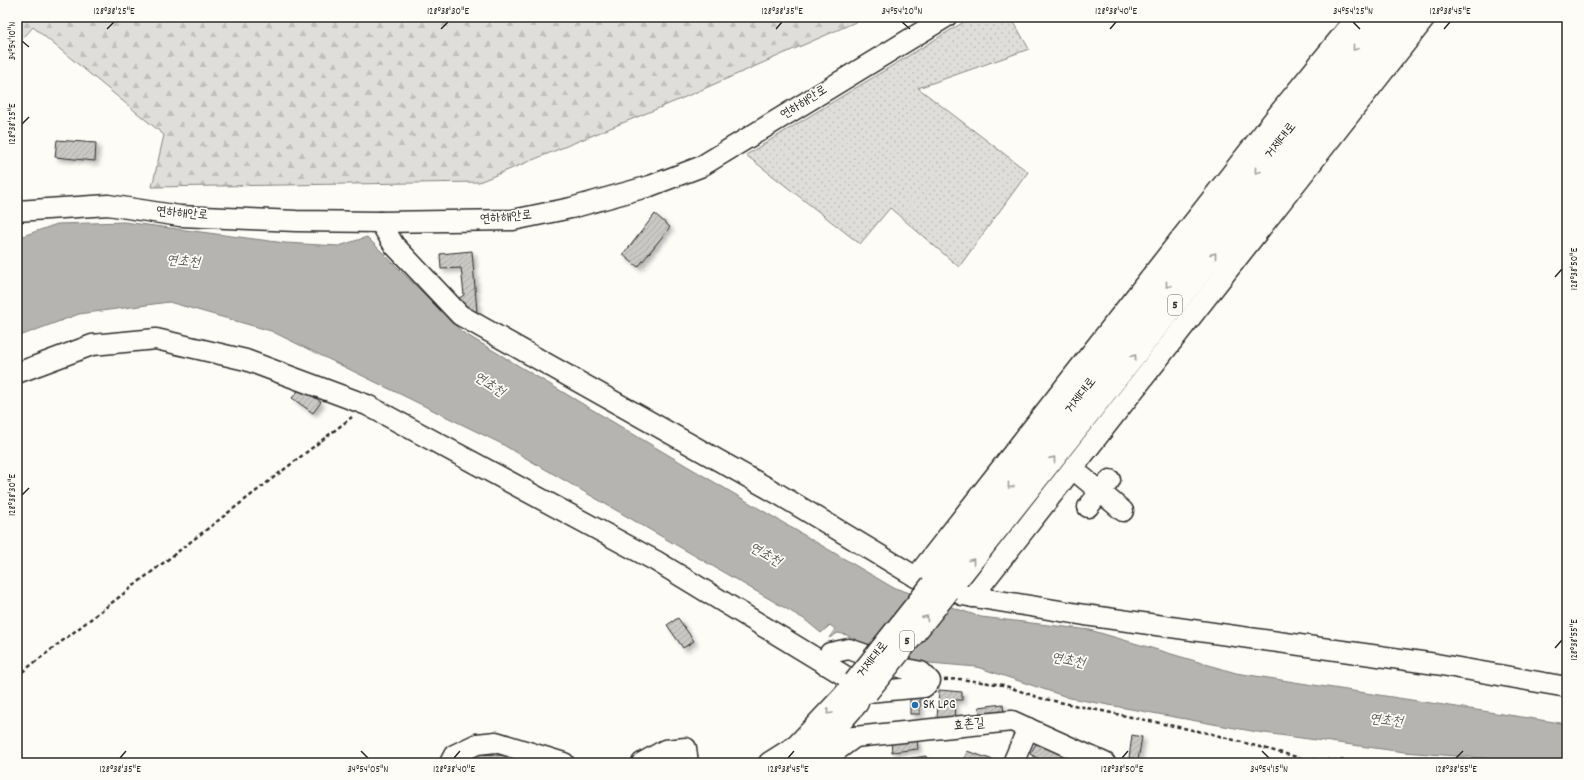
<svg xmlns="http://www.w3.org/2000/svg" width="1584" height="780" viewBox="0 0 1584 780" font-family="Dekko,'Poor Story',sans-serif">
	<defs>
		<pattern id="grass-dots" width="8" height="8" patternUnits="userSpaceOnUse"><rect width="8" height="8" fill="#dfdeda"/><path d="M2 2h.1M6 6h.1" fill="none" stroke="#c0bfbb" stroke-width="1.8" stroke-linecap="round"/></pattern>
		<pattern id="forest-firs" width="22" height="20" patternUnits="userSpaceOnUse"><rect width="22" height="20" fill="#dfdeda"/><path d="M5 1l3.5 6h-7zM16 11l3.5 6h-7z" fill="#c0bfbb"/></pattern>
		<pattern id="building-hatch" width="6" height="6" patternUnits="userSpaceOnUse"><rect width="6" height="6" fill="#c9c8c4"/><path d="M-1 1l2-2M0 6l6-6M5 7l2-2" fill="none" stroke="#adaca9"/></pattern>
		<filter id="shadow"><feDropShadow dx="3.5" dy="3.5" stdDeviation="2" flood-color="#0004"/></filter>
	</defs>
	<rect width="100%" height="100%" fill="#fdfcf7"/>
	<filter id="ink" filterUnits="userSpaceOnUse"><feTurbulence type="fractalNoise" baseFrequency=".025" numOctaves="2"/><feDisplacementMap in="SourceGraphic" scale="8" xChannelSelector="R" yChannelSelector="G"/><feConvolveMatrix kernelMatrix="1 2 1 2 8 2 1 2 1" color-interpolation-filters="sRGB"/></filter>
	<g filter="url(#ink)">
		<path fill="url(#grass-dots)" stroke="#858482" d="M972,17H1011L1029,49L918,88L1028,172L959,267L890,208L860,244L746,155Z"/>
		<path fill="url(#forest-firs)" stroke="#858482" d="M17,17H867L676,101L479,182L152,187L164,135L33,27L17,45Z"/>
		<path fill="#b5b4b1" stroke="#7e7d7b" d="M124,222L285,243L339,246L367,237L462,332L670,456L892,587L981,617L1090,630L1236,673L1567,724V763H1545L1404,752L1257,732L1070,698L977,667L918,662L887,654L862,646L847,635L838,633L829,638L835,629L830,625L821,633L804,619L500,443L271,331L169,302L79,314L17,337V238L57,224Z"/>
		<g fill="url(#building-hatch)" stroke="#2b2b2b" filter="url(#shadow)">
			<path d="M57,140L96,143L95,161L55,157Z"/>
			<path d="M655,214L670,227L638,267L623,255Z"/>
			<path d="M472,251L477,312L473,314L456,300L464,295L461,268L441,269L440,254Z"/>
			<path d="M301,387L321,402L313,413L292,398Z"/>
			<path d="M678,618L694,641L683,648L667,625Z"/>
			<path d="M939,690L962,692V700H955L954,721L937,719Z"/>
			<rect x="910" y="695" width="10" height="19"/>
			<path d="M1003,704L1004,714L980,717L979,707Z"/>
			<path d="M1132,735L1142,737L1138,760L1129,758Z"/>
			<path d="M917,739L918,749L892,752L891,742Z"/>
			<path d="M1038,740L1077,763H1046L1030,754Z"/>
			<path d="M967,751L996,761L995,763H963Z"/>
			<path d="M475,754L520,756V763H474Z"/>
			<path d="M926,756L927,763H881Z"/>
		</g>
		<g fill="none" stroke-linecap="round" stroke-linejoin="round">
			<g stroke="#2b2b2b" stroke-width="23">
				<g id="minor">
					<path d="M17,211L108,205L180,216L296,221L380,222L513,220L571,208L650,186L700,167L946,17"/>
					<path d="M380,222L394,245L460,315L780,495L916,577L928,583"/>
					<path d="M17,373L92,345L156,339L246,360L367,405L656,561L855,682"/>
					<path d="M1073,469L1123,511"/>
					<path d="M1088,507L1110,480"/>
					<path d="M916,577L1275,118L1357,17"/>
					<path d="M962,595L1085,615L1436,664L1567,687"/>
					<path d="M972,597L1426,17"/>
					<path d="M824,664L830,653L849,649L906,669L921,672L930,681L924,687L867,692"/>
					<path d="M825,740L1012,721L1105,763"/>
					<path d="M450,763L454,755L477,744L496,742L564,763"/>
					<path d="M642,763L665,750L686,748L688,763"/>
					<path d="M820,763L855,737"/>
					<path d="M1013,763L1028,728"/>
				</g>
			</g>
			<g stroke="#2b2b2b" stroke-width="25">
				<g id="major">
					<path d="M932,585L1379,17"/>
					<path d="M948,591L1402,17"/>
					<path d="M770,763L797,746L844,696L855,682"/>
					<path d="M798,763L812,754L857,703"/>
				</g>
			</g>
			<g stroke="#2b2b2b" stroke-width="2.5" stroke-dasharray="4 3" stroke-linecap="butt">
				<path d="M17,676L352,417"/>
				<path d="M944,680L960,679L1003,685L1040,698L1212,734L1304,759L1400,763"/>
			</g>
			<use href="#minor" stroke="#fdfcf7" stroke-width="20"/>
			<use href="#major" stroke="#fdfcf7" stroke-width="22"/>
			<g stroke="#2b2b2b" stroke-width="25" stroke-linecap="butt">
				<g id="major-bridge">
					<path d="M855,682L932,585"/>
					<path d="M867,692L948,591"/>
				</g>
			</g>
			<use href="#major-bridge" stroke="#fdfcf7" stroke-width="22"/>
		</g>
		<defs><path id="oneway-chevron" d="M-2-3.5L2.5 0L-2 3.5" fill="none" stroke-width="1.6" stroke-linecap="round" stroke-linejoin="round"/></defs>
		<g stroke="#9e9e9b">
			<use href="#oneway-chevron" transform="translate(1355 48) rotate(128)"/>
			<use href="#oneway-chevron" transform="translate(1257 171) rotate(128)"/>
			<use href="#oneway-chevron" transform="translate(1214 255) rotate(-52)"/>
			<use href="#oneway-chevron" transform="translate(1168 285) rotate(128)"/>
			<use href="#oneway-chevron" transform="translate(1134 357) rotate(-51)"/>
			<use href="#oneway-chevron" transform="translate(1053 459) rotate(-51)"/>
			<use href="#oneway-chevron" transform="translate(1010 486) rotate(128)"/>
			<use href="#oneway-chevron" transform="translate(972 561) rotate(-52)"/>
			<use href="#oneway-chevron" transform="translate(926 618) rotate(-51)"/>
			<use href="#oneway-chevron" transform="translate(829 712) rotate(133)"/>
		</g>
	</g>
	<path fill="none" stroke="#2b2b2b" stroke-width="1.5" d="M902,22L910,29M1353,22L1360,29M107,29L114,22M441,29L448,22M776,29L782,22M1110,29L1116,22M1444,29L1450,22M22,41L29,47M22,124L29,117M1555,277L1562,269M22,495L29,488M1555,648L1562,640M361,751L368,758M1262,751L1269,758M120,758L126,751M454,758L460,751M788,758L794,751M1122,758L1128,751M1456,758L1463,751"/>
	<circle fill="#1f6fb2" stroke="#fdfcf7" stroke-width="1.5" cx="915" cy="705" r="4"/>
	<g text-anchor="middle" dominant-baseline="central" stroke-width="3.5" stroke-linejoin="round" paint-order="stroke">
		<g fill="#fdfcf7" stroke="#6a6a68" stroke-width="1">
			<rect x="1168" y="295" width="14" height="20" rx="3"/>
			<rect x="900" y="631" width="14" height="20" rx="3"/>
		</g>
		<g font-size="12" font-weight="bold" fill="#2b2b2b">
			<text x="1175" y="305">5</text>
			<text x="907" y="641">5</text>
		</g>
		<g font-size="13" fill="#2b2b2b" stroke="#fdfcf7">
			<text transform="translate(804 103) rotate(-32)">연하해안로</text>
			<text transform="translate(1281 141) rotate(-52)">거제대로</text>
			<text transform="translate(182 214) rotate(5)">연하해안로</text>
			<text transform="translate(506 218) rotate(-5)">연하해안로</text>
			<text transform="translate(1081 396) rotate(-52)">거제대로</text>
			<text transform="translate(873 660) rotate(-52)">거제대로</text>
			<text transform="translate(969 725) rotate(-6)">효촌길</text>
		</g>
		<g font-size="13" fill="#2b2b2b" stroke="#fdfcf7" text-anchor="start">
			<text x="923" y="705">SK LPG</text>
		</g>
		<g font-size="14" font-style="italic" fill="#5b5b5a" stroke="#fdfcf7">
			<text transform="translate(183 262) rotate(4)">연초천</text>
			<text transform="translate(489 385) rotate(33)">연초천</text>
			<text transform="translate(765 555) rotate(30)">연초천</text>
			<text transform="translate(1068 661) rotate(11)">연초천</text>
			<text transform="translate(1386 721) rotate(6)">연초천</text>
		</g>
	</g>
	<rect width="1584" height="780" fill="none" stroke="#fdfcf7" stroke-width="44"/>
	<rect x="22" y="22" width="1540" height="736" fill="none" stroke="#2b2b2b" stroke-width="1.5"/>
	<g font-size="10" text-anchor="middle" fill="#2b2b2b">
		<text x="114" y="14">128°38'25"E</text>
		<text x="448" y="14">128°38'30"E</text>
		<text x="782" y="14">128°38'35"E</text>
		<text x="902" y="14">34°54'20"N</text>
		<text x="1116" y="14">128°38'40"E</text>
		<text x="1353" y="14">34°54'25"N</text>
		<text x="1450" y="14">128°38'45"E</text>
		<text transform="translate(11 41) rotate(-90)" y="4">34°54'10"N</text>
		<text transform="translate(11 124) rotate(-90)" y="4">128°38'25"E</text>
		<text transform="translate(1573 269) rotate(-90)" y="4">128°38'50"E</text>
		<text transform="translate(11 495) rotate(-90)" y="4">128°38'30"E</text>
		<text transform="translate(1573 640) rotate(-90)" y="4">128°38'55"E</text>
		<text x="120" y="772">128°38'35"E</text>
		<text x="368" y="772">34°54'05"N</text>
		<text x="454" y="772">128°38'40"E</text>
		<text x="788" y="772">128°38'45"E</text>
		<text x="1122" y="772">128°38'50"E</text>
		<text x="1269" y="772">34°54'15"N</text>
		<text x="1456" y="772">128°38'55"E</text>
	</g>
</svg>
